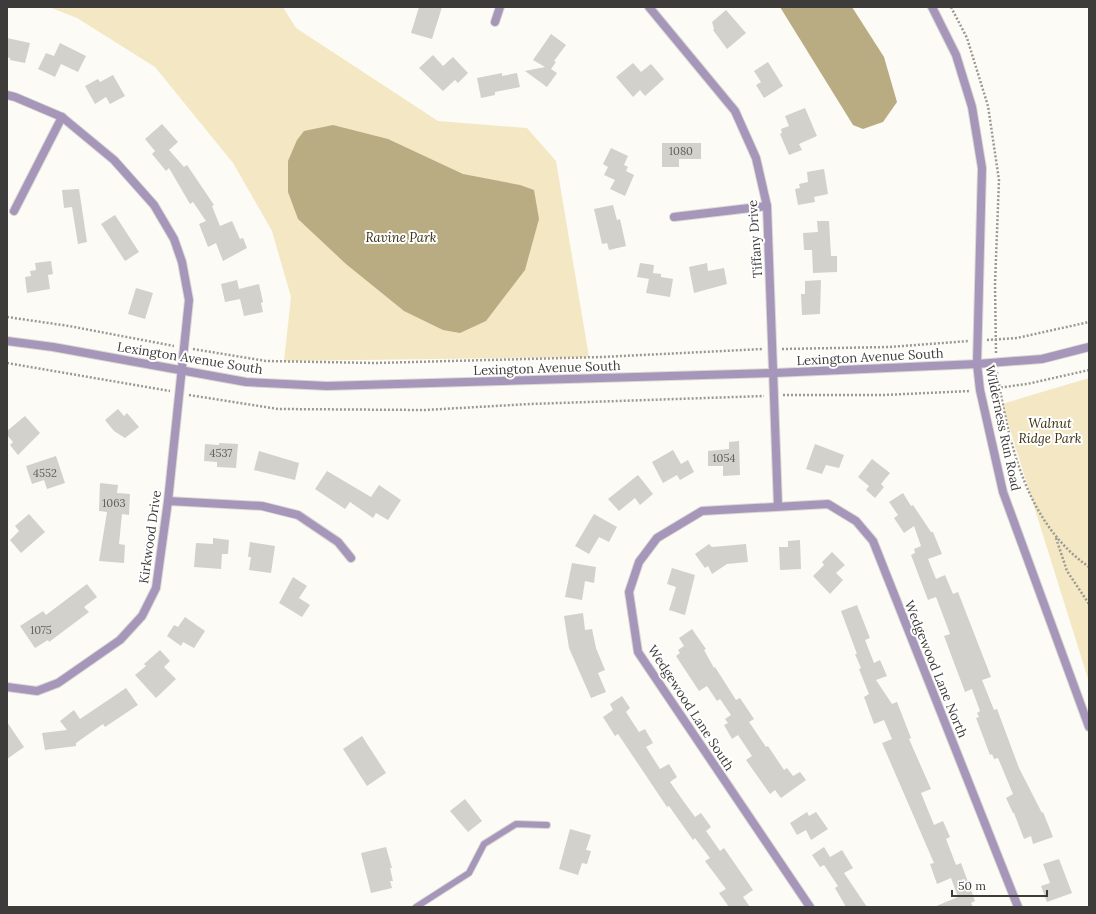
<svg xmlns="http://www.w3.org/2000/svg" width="1096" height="914" viewBox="0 0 1096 914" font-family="Lora,serif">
	<rect width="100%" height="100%" fill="#fdfbf5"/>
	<g fill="#f3e7c4">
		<path d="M49,7H283L296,28L438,121L527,128L556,161L589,357L284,361L291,297L272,231L233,163L155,67L77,18Z"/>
		<path d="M1089,378V682L1002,404Z"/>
	</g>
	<g fill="#baac82">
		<path d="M780,7H852L884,57L897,102L883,122L863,129L853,125Z"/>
		<path d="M333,125L388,139L463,174L520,185L534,190L539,219L525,270L486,321L460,333L443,330L404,311L346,264L298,219L288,192V161L297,140L304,131Z"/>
	</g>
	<g fill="#d3d1cb">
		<path d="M419,7H442L432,39L411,33Z"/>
		<path d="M726,10L746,33L727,49L713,30L714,29L712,22Z"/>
		<path d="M551,34L566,45L554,61L556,62L551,69L557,73L547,87L525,71L545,67L533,60Z"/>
		<path d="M7,38L30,43L25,63L10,60V58L7,57Z"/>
		<path d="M60,43L86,56L78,72L61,64L55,77L38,69L46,53L54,56Z"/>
		<path d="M433,55L443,66L453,57L468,73L458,83L455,80L443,91L419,68Z"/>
		<path d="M768,62L783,86L764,98L756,85L761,82L754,71Z"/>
		<path d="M633,63L641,72L651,64L664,79L645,96L640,90L633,97L616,77Z"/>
		<path d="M502,73V76L517,73L520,87L495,92V95L481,98L477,78Z"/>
		<path d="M113,75L125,96L110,104L106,97L95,104L85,86L98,79L100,82Z"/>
		<path d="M805,108L817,136L799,144L802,150L789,155L780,134L782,133L781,129L789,126L785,116Z"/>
		<path d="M162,124L178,142L169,150L184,167L187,165L214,205L212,206L220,226L232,221L240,239L243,238L247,248L223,261L216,243L208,247L199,224L206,221L193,202L190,204L169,168L166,171L152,154L155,151L145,139Z"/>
		<path d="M662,143H701V159H679V167H662Z"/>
		<path d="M611,148L628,156L624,165L628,167L626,171L634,175L625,196L610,189L615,180L604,175L608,167L603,164Z"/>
		<path d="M824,169L828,194L814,197L815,202L798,205L795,189L800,188L799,184L808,182L807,172Z"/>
		<path d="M79,189L87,242L78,244L72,207L64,208L62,190Z"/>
		<path d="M613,205L617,220L620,219L626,246L609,250L607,243L602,244L594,209Z"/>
		<path d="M115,215L139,252L125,261L101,224Z"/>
		<path d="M817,221H829L831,256H837V272L813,273L812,250H804L803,233L818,232Z"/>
		<path d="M51,261L53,274L48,275L50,289L27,293L25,277L31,276L30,271L36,270L35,263Z"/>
		<path d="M640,263L654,265L653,273L661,274V277L673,279L670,297L646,293L649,279L637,277Z"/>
		<path d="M707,263L708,271L724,268L727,284L694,293L689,267Z"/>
		<path d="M237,280L239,289L259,284L263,302L261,303L263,312L244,316L240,299L225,302L221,284Z"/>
		<path d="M821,280L820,314L802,315L801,294H805V281Z"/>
		<path d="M136,288L153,293L145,319L128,314Z"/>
		<path d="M118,409L124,416L127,413L139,427L125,438L114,431L105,420Z"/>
		<path d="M25,416L40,433L18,455L10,445L13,442L7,435V431Z"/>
		<path d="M739,441L740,475L723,476V466H708V451L729,449V442Z"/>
		<path d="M219,443L238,444L236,468L217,467V462L204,461L205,444L219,445Z"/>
		<path d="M815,444L844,455L839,468L826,465L822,474L806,469Z"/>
		<path d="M673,450L681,464L688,460L694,472L680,480L677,475L663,483L652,462Z"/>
		<path d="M259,451L299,463L295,480L254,470Z"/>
		<path d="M56,456L65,483L47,489L44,480L32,484L26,466Z"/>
		<path d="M872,459L890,473L881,484L884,487L875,498L866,490L869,486L858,477Z"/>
		<path d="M327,471L371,497L379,485L401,500L388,520L376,513L373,518L350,502L345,509L315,489Z"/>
		<path d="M638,475L653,494L640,505L635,498L619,511L608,499Z"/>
		<path d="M100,483L118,485L117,493L130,494L129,515L122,514L119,544L125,545L124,563L99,561L107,512L99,511Z"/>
		<path d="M903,493L911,506L913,505L931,532H933L942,554L928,559L936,579L945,575L953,594L958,592L991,677L982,680L994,710L997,709L1019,768L1042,813L1043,812L1053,837L1033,844L1031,836L1024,839L1014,813H1013L1006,798L1013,794L998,758L994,759L992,754L990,755L976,718L979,717L977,713L980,711L972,689L965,692L944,636L950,634L936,597L928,600L911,555L915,553L914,549L921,546L914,526L904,533L894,518L898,515L889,502Z"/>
		<path d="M29,514L45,532L21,553L10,540L19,531L15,526Z"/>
		<path d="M594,514L617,527L609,542L599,537L589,554L575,546Z"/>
		<path d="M213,538L229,540L228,554H222L221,569L194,567L196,543L213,544Z"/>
		<path d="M800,540L801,569L780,570L779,547H788V541Z"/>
		<path d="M250,542L275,546L271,573L249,570L251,557H248Z"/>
		<path d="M709,544L712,547L746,544L748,562L727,564L712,574L708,566L705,568L695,554Z"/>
		<path d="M832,552L845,565L836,573L843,580L830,594L813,576L824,565L822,562Z"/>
		<path d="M572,563L596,567L594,583L585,581L582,600L565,597Z"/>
		<path d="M672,568L695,575L685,615L669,610L676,587L667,584Z"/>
		<path d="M293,577L307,586L299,598L310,605L302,617L279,603Z"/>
		<path d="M87,584L97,597L84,607L89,612L49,642L48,640L35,648L20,626L43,611L46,615Z"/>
		<path d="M857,605L870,638L865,640L874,663L880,660L887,676L876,680L892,704L897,702L911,738L909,739L931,789L921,793L934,825L943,821L950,837L946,839L956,865L961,863L975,901L971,903L973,907H934L958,897L951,878L937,884L930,864L934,863L882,743L892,739L884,720L874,724L864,697L869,694L859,669L861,668L855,654H857L841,611Z"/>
		<path d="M583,613L585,630L592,629L596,648L605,670L598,673L606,692L591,698L569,648L564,616Z"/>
		<path d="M185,617L205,631L194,648L183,642L181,646L167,636L174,625L178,627Z"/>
		<path d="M692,629L706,649L704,650L714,668L715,667L736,700L740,698L754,719L749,722L766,747L768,746L784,770L787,768L793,776L800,772L806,780L781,798L775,790L770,794L746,760L752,756L738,735L732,739L724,725L728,723L725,719L731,715L720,699L717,701L707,686L699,691L676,656L680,653L678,650L684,646L679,638Z"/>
		<path d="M160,650L170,661L164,667L176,679L156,698L135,675L146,666L144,664Z"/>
		<path d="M126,688L138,705L105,727L103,724L76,743V746L45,750L42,733L67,730L60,721L74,710L80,719Z"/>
		<path d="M622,696L630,708L626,712L639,732L645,729L653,743L646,747L660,769L669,764L677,777L670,782L684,802L695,817L701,813L711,827L706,831L720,851L724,848L753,890L743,897L750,907H729L719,893L726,889L705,861L710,858L695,838L693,840L669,806L667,807L618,734L615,736L603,717L613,710L610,704Z"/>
		<path d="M7,722L24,747L7,759Z"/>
		<path d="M362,736L386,773L367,786L343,749Z"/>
		<path d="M465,799L482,821L468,832L450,811Z"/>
		<path d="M807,812L809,816L816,812L828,829L811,840L806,830L797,835L790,823Z"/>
		<path d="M570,829L591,835L586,850L591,851L587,864L582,863L578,875L559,869Z"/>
		<path d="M386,847L392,868H390L393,881H390L392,888L371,893L361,853Z"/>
		<path d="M824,847L830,857L842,850L853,868L844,873L867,907H846L835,888L838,886L824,865L820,867L812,855Z"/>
		<path d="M1059,859L1072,893L1047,902L1041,886L1050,883L1043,864Z"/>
	</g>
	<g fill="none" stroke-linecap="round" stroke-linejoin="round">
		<g stroke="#dad9d3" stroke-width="8">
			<path id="service" d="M416,907L469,873L484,844L516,824L547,825"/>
		</g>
		<g stroke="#dad9d3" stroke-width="10">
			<g id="minor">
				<path d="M649,7L735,111L756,158L767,206L778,506"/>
				<path d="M495,22L500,7"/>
				<path d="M7,95L15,97L62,117L114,160L154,205L174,239L182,262L189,300L168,501L156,588L142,616L120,640L58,683L37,691L7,687"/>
				<path d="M14,211L62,117"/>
				<path d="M674,217L767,206"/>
				<path d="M168,501L262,506L298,515L338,542L351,558"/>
				<path d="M810,907L638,652L629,592L639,562L657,538L702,511L828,504L856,521L873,541L1018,907"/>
			</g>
		</g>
		<g stroke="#dad9d3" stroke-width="10">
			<g id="tertiary">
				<path d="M932,7L956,55L972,107L982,168L977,364L980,390L1003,492L1089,727"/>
				<path d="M7,341L53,347L246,382L327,386L774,373L977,364L1042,359L1089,347"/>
			</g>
		</g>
		<g stroke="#9a9995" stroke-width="2.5" stroke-dasharray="2 2" stroke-linecap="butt">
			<path d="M951,7L967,38L988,106L999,180L995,284L996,353"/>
			<path d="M7,317L69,326L174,346"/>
			<path d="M987,340L1017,338L1089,322"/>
			<path d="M193,349L266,361L375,363L602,357L763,349"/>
			<path d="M782,349L889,347L969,341"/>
			<path d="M7,363L170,391"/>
			<path d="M997,372C1009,444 1026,523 1089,567"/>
			<path d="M989,389L1027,384L1089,370"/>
			<path d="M189,395L278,409L425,410L530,404L764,396"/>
			<path d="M783,395H884L970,391"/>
			<path d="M1056,538L1067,571L1089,604"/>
		</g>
		<use href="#service" stroke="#a596ba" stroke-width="6"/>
		<use href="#minor" stroke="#a596ba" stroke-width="8"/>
		<use href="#tertiary" stroke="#a596ba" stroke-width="8"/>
	</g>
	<g text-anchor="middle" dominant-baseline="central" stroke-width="4" stroke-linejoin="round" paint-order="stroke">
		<g font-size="11" fill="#62615e">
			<text x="681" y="151">1080</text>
			<text x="221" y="453">4537</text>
			<text x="724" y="458">1054</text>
			<text x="45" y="473">4552</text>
			<text x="114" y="503">1063</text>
			<text x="41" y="630">1075</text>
		</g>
		<g font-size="13" font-style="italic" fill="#3a2f0c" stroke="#fff">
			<text x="401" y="237">Ravine Park</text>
			<text x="1050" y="423">Walnut<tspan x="1050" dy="15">Ridge Park</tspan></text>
		</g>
		<g font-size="13" fill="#3d3c3a" stroke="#fff">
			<text transform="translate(755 239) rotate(-94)">Tiffany Drive</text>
			<text transform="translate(870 357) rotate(-3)">Lexington Avenue South</text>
			<text transform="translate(190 358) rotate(9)">Lexington Avenue South</text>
			<text transform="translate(547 368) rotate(-2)">Lexington Avenue South</text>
			<text transform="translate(1003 428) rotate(78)">Wilderness Run Road</text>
			<text transform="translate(150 537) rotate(-82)">Kirkwood Drive</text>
			<text transform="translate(936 669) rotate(68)">Wedgewood Lane North</text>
			<text transform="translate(691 708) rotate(57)">Wedgewood Lane South</text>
		</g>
	</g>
	<rect width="1096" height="914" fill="none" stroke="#3d3c3a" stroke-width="16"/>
	<path d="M952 890v6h95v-6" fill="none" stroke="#3d3c3a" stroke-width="2"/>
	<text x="958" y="890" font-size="12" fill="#3d3c3a" stroke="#ffffff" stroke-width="3" paint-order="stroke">50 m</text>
</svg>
